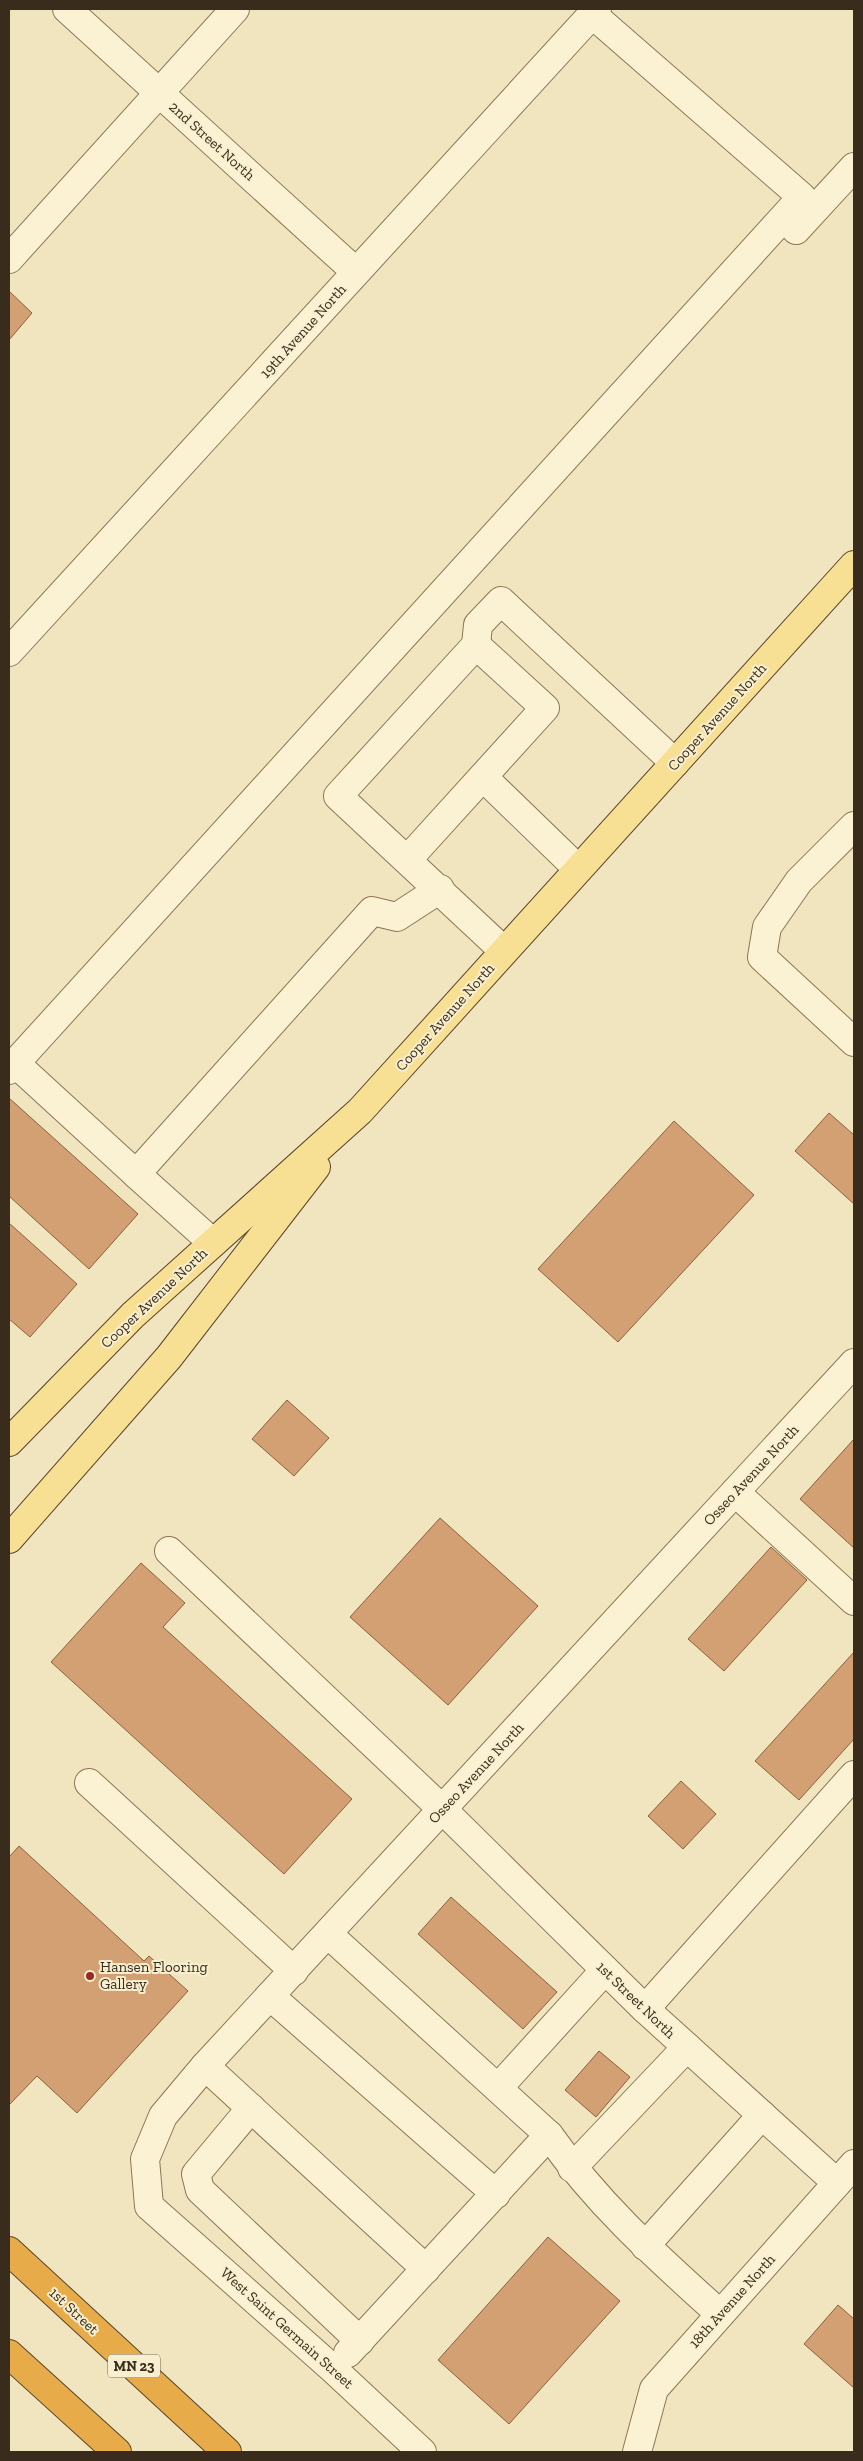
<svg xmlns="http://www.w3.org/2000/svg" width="863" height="2461" viewBox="0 0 863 2461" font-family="'Zilla Slab',serif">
	<rect width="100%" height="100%" fill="#f1e5bf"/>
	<g fill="#d2a072" stroke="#8c603a">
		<path d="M9,291L32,313L9,340Z"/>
		<path d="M9,1098L138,1214L89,1269L9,1196Z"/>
		<path d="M829,1113L854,1135V1204L795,1151Z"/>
		<path d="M674,1121L754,1195L618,1342L538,1269Z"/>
		<path d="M9,1223L77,1284L30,1337L9,1319Z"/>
		<path d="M287,1400L329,1438L294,1476L252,1439Z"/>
		<path d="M854,1439V1548L800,1499Z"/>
		<path d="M440,1518L538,1606L448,1705L350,1617Z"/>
		<path d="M771,1547L807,1580L724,1671L688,1639Z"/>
		<path d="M141,1563L185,1603L163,1627L352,1799L284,1874L51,1662Z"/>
		<path d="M854,1652V1739L799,1800L755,1761Z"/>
		<path d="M681,1781L716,1814L683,1849L648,1816Z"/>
		<path d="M19,1846L144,1961L149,1956L188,1991L77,2113L37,2076L9,2105V1857Z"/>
		<path d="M451,1897L557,1992L523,2029L418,1934Z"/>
		<path d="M599,2051L630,2077L596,2117L565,2090Z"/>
		<path d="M548,2237L620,2301L509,2424L438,2360Z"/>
		<path d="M838,2305L854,2319V2388L804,2344Z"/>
	</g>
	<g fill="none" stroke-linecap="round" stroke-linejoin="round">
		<g stroke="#8b7656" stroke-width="30">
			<g id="minor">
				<path d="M67,9L356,272"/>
				<path d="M796,230L854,167"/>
				<path d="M9,259L235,9"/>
				<path d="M9,652L597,9"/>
				<path d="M483,777L578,869"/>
				<path d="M854,826L799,881L767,927L762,957L854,1042"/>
				<path d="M408,859L545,708L476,645"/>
				<path d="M504,951L338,796L476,645L478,625L501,601L675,763"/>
				<path d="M15,1063L136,1174L372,911L397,917L440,889"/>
				<path d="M9,1070L802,197L592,14"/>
				<path d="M136,1174L213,1243"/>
				<path d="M735,1492L854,1601"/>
				<path d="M169,1551L443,1810L645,2009L837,2183"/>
				<path d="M89,1783L294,1971"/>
				<path d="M328,1934L549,2135C599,2206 657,2257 720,2314"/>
				<path d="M270,1996L496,2194"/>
				<path d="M645,2009L854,1775"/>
				<path d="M205,2066L426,2269"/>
				<path d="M498,2088L605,1970"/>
				<path d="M251,2108L196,2174L200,2190L360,2341"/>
				<path d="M572,2168L687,2047"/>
				<path d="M645,2246L762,2115"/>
				<path d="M348,2353L549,2135"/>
				<path d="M422,2452L333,2369L149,2206L145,2159L163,2116L205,2066L854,1363"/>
				<path d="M637,2452L654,2389L854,2164"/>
			</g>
		</g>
		<g stroke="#58432b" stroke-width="30">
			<g id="major">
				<path d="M9,1442L133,1315L360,1111L854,565"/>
				<path d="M9,1539L169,1357L316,1167"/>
			</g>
		</g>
		<g stroke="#58432b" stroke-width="30">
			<g id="highway">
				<path d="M9,2251L227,2452"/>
				<path d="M9,2354L117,2452"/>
			</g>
		</g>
		<use href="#minor" stroke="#fbf2d3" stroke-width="28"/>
		<use href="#major" stroke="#f7df94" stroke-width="28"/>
		<use href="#highway" stroke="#e7ac49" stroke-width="28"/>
	</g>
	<circle fill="#9e2922" stroke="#f8efcf" stroke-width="2" cx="90" cy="1976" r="5"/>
	<g text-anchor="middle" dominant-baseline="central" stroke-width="4" stroke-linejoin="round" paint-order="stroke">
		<rect fill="#f8efcf" stroke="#726652" stroke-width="1" x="108" y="2354.5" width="52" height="23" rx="4"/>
		<g font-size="14" font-weight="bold" fill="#392c1c">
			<text x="134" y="2366">MN 23</text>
		</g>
		<g font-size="15" fill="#392c1c" stroke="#f8efcf">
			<text transform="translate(212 141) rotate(42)">2nd Street North</text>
			<text transform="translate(303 331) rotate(-48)">19th Avenue North</text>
			<text transform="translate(717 717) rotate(-48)">Cooper Avenue North</text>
			<text transform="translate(445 1017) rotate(-48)">Cooper Avenue North</text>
			<text transform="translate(154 1298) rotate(-43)">Cooper Avenue North</text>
			<text transform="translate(751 1475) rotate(-47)">Osseo Avenue North</text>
			<text transform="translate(476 1773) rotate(-47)">Osseo Avenue North</text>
			<text transform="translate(636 2000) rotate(44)">1st Street North</text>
			<text transform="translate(732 2301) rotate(-48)">18th Avenue North</text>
			<text transform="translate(74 2311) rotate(43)">1st Street</text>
			<text transform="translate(287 2328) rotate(42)">West Saint Germain Street</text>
		</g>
		<g font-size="15" fill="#392c1c" stroke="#f8efcf" text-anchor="start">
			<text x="100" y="1967">Hansen Flooring<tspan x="100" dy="17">Gallery</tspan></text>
		</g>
	</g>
	<rect width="863" height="2461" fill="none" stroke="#392c1c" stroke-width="20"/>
</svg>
